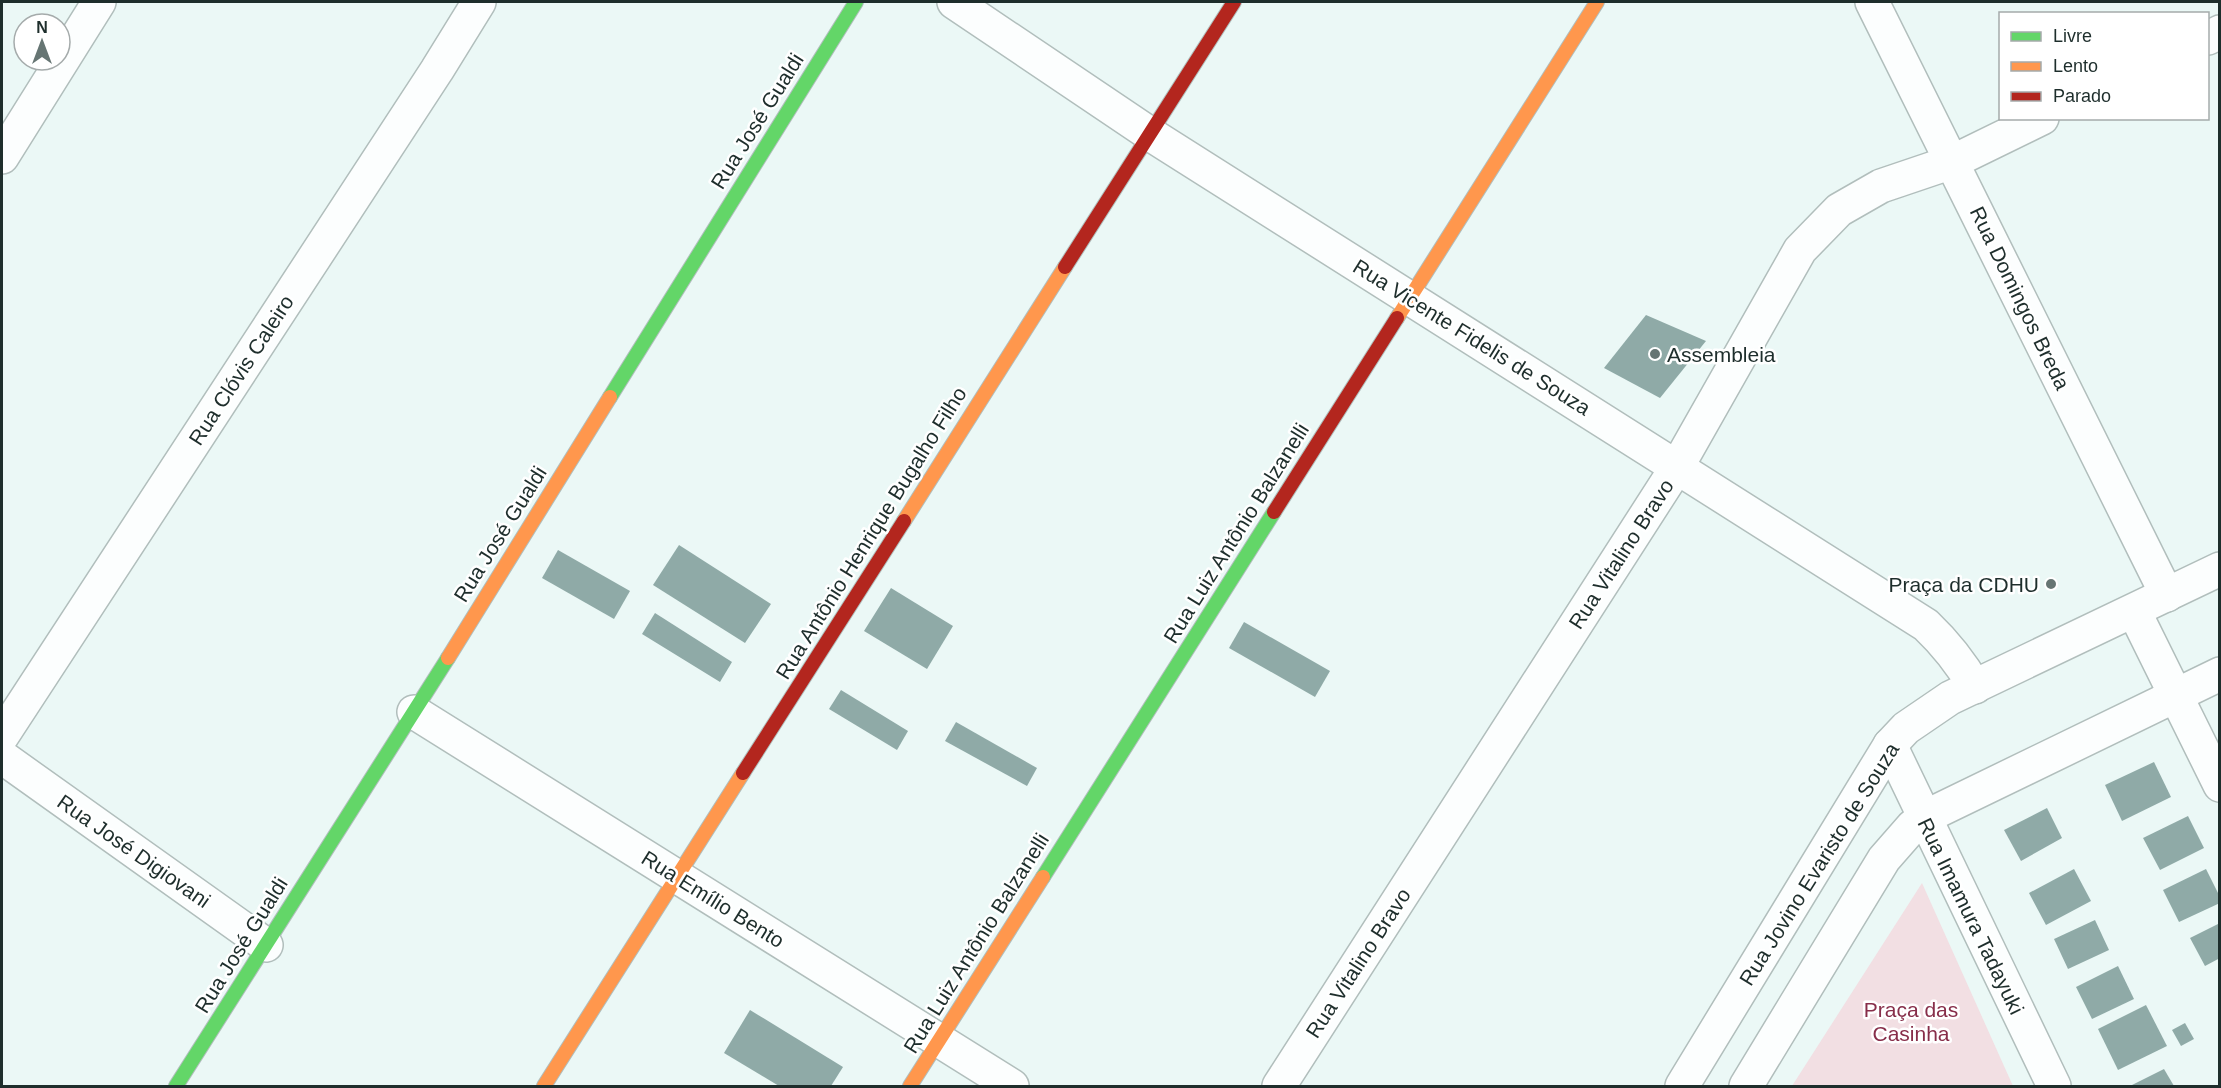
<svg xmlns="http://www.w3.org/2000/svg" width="2221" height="1088" viewBox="0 0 2221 1088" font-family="Helvetica,sans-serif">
	<rect width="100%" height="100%" fill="#ebf8f6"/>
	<path fill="#f2dfe3" d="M1922,883L2013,1086H1792Z"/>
	<g fill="#8faaa7">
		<path d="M1646,315L1706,341L1660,398L1604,368Z"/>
		<path d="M679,545L771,604L745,643L653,585Z"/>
		<path d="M558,550L630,591L614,619L542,578Z"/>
		<path d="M891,588L953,626L927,669L864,631Z"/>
		<path d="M655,613L732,662L720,682L642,634Z"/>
		<path d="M1244,622L1330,671L1315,697L1229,648Z"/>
		<path d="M841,690L908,731L897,750L829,709Z"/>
		<path d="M956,722L1037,768L1027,786L945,741Z"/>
		<path d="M2154,762L2171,797L2122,821L2105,785Z"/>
		<path d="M2047,808L2062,838L2021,861L2004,830Z"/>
		<path d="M2188,816L2204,848L2160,870L2143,838Z"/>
		<path d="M2074,869L2091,901L2046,925L2029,893Z"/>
		<path d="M2206,869L2220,897V903L2179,922L2163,890Z"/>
		<path d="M2095,920L2109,950L2068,969L2054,939Z"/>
		<path d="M2220,923V958L2205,966L2190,938Z"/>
		<path d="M2118,966L2134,999L2092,1019L2076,987Z"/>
		<path d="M2146,1005L2167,1046L2118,1070L2098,1029Z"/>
		<path d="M750,1010L843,1067L831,1086H779L724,1053Z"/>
		<path d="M2185,1023L2194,1039L2181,1046L2172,1030Z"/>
		<path d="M2164,1069L2174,1086H2130Z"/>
	</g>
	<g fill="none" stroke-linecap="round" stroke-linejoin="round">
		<g stroke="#b1bebc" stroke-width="36">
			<g id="street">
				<path d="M954,2L1150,134L1926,625C1946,644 1961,663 1975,687"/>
				<path d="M1872,2L2167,595"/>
				<path d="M2208,38L2220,32"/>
				<path d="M2,157L99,2"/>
				<path d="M2134,611L2220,785"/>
				<path d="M414,712L1012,1086"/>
				<path d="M2,736L437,70L479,2"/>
				<path d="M1890,745L2054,1086"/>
				<path d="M2,757L266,945"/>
				<path d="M1279,1086L1677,467L1800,250L1839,210L1881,186L1952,162L2042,118"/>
				<path d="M1682,1086L1890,745L1906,728L1950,698L2220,569"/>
				<path d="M1746,1086L1884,859L1912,827L1923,818L2220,674"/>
			</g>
		</g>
		<g stroke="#b1bebc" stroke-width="16">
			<g id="fast">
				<path d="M610,397L856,2"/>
				<path d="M1043,877L1274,512"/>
				<path d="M176,1086L448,658"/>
			</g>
		</g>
		<g stroke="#b1bebc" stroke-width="16">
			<g id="slow">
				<path d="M1397,318L1597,2"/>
				<path d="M904,521L1065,267"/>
				<path d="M448,658L610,397"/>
				<path d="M544,1086L743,773"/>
				<path d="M910,1086L1043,877"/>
			</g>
		</g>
		<g stroke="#b1bebc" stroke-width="16">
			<g id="jam">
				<path d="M1065,267L1234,2"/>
				<path d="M1274,512L1397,318"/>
				<path d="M743,773L904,521"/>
			</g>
		</g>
		<use href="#street" stroke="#fcfefe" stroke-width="33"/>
		<use href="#fast" stroke="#63d668" stroke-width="14"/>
		<use href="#slow" stroke="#ff974d" stroke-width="14"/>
		<use href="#jam" stroke="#b3261e" stroke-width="14"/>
	</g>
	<g fill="#667573" stroke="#fff" stroke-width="2">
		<circle cx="1655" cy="354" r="6"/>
		<circle cx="2051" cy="584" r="6"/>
	</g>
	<g text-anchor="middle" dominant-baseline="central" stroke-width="5" stroke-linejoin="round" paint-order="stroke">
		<g font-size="21" fill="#1e2e2c" stroke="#fff">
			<text transform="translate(757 121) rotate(-58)">Rua José Gualdi</text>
			<text transform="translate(2020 298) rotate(64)">Rua Domingos Breda</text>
			<text transform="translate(1472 337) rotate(32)">Rua Vicente Fidelis de Souza</text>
			<text transform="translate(241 370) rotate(-57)">Rua Clóvis Caleiro</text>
			<text transform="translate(871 533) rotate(-58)">Rua Antônio Henrique Bugalho Filho</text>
			<text transform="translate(1236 533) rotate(-58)">Rua Luiz Antônio Balzanelli</text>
			<text transform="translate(500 534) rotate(-58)">Rua José Gualdi</text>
			<text transform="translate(1621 554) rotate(-57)">Rua Vitalino Bravo</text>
			<text transform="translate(134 851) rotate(35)">Rua José Digiovani</text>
			<text transform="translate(1819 864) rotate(-58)">Rua Jovino Evaristo de Souza</text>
			<text transform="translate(713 899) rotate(32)">Rua Emílio Bento</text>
			<text transform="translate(1971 916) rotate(64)">Rua Imamura Tadayuki</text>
			<text transform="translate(976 943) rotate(-58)">Rua Luiz Antônio Balzanelli</text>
			<text transform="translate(241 945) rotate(-58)">Rua José Gualdi</text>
			<text transform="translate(1358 963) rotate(-57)">Rua Vitalino Bravo</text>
		</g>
		<g font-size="21" fill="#1e2e2c" stroke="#fff" text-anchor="start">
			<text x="1667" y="354">Assembleia</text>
			<text x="2039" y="584" text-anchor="end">Praça da CDHU</text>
		</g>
		<g font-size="21" fill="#872e4a" stroke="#fff">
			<text x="1911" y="1009">Praça das<tspan x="1911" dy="24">Casinha</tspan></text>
		</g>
	</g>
	<rect width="2221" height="1088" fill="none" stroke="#1e2e2c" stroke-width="6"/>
	<rect x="1999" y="12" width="210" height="108" fill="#ffffff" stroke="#a5abab" stroke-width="1.5"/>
	<rect x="2011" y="32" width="30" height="9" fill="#63d668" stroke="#a5abab" stroke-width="1.5"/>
	<text x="2053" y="42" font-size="18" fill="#1e2e2c">Livre</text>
	<rect x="2011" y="62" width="30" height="9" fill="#ff974d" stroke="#a5abab" stroke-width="1.5"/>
	<text x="2053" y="72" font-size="18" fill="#1e2e2c">Lento</text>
	<rect x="2011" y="92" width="30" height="9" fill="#b3261e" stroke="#a5abab" stroke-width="1.5"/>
	<text x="2053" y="102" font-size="18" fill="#1e2e2c">Parado</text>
	<g transform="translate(42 42)"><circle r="28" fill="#ffffff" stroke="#a5abab" stroke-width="1.5"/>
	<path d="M0-4.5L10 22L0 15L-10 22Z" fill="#667573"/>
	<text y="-9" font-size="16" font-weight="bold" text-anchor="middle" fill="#1e2e2c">N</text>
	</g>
</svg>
